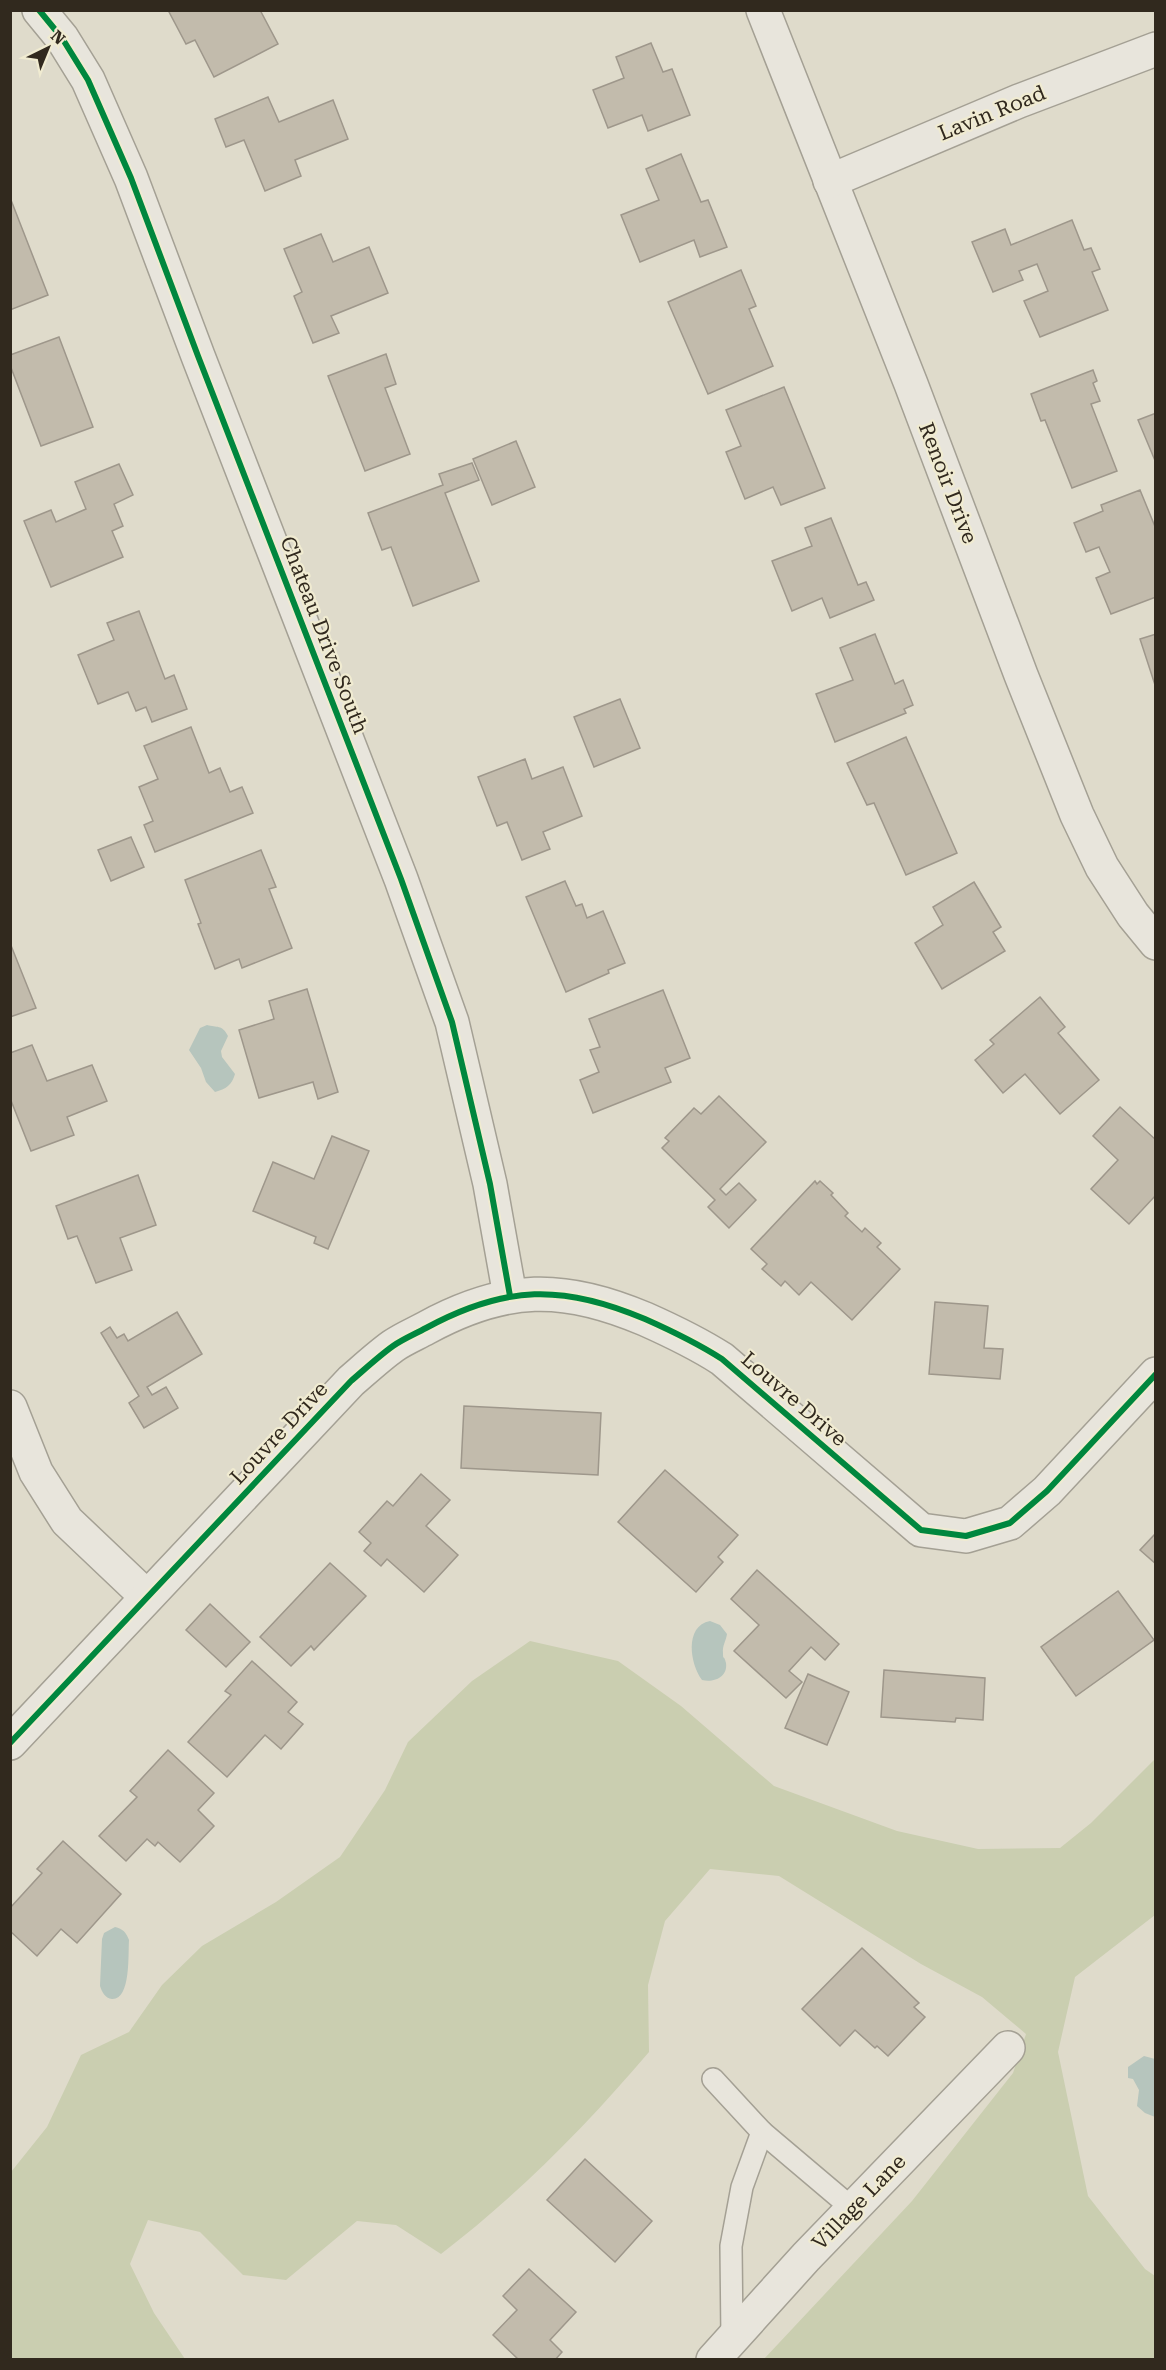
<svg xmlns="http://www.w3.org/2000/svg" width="1166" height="2370" viewBox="0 0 1166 2370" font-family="'Roboto Serif',serif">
	<rect width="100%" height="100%" fill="#dfdbcb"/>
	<path fill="#caceb0" d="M530,1641L618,1661L681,1706L774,1786L897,1831L978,1849L1060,1848L1091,1823L1155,1759V1915L1075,1977L1058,2052L1088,2196L1145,2269L1155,2276V2359H764L912,2201L1013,2073L1026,2034L982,1997L921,1964L779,1876L710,1869L665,1921L648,1985L649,2052C586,2126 518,2195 441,2254L396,2225L357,2221L286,2280L243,2275L200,2232L148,2220L130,2264L154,2313L185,2359L11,2360V2172L47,2127L81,2055L129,2032L162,1985L202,1946L276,1902L340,1857L385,1790L408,1742L472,1681Z"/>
	<g fill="#b6c5bd">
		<path d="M207,1025C217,1028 222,1024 228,1036L221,1051L222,1057L235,1074C232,1085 226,1089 215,1092L206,1082L201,1068L189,1050L200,1028Z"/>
		<path d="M710,1621L720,1625L727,1634C726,1641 722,1646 723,1653C723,1661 724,1654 726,1663C728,1677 714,1683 702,1680C690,1664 684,1626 710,1621Z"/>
		<path d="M115,1927C123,1929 126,1932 129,1940C128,1954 131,2000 112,1999C105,1998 102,1992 100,1986L102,1939L104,1933Z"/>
		<path d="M1144,2056L1155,2059V2117L1145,2113L1137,2106L1139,2090L1133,2079L1128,2078V2067Z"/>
	</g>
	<g fill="#c2bbac" stroke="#9e978b" stroke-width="1.5">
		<path d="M168,10H260L278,44L214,77L195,40L186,44Z"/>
		<path d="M651,43L663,72L672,69L690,115L648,131L642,115L608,128L593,90L624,78L616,57Z"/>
		<path d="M268,97L279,122L333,100L348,139L295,160L301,176L265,191L244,140L226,147L215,119Z"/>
		<path d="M681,154L701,202L708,200L727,247L700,257L694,240L640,262L621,215L659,200L646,169Z"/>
		<path d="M11,200L48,295L10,310V201Z"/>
		<path d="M1072,220L1084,250L1091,248L1100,269L1092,272L1108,310L1040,337L1024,301L1048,291L1037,264L1019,271L1023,280L993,292L972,242L1005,229L1011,245Z"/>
		<path d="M321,234L333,262L369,247L388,293L331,316L339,333L313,343L294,296L302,292L284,249Z"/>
		<path d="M741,270L756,306L749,309L773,366L708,394L668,302Z"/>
		<path d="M59,337L93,427L41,446L10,365V355Z"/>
		<path d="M386,354L396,384L385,388L410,454L365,471L328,376Z"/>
		<path d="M1093,370L1097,381L1093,383L1100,401L1091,404L1117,471L1072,488L1045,420L1041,421L1031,394Z"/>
		<path d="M784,387L825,488L781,505L773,487L745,499L726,452L741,446L726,410Z"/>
		<path d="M1156,413V463L1138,420Z"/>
		<path d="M516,441L535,487L492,505L473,459Z"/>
		<path d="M472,463L479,480L445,493L479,581L413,606L391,547L382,550L368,513L443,485L439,474Z"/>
		<path d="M119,464L133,495L114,504L123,526L112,531L123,557L51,587L24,521L51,510L56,522L86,509L75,482Z"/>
		<path d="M1140,490L1156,529V597L1111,614L1096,578L1110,572L1099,547L1086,552L1074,523L1103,511L1101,505Z"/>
		<path d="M831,518L858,585L866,582L874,600L830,618L822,598L792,611L772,561L812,546L805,528Z"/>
		<path d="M139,611L165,679L174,675L187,709L152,722L146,707L136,711L128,692L98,704L78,655L114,640L107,623Z"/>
		<path d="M875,634L895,684L903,680L913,705L904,709L906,713L835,742L816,694L853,680L840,648Z"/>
		<path d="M1156,634V688L1140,639Z"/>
		<path d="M620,699L640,748L594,767L574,717Z"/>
		<path d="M191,727L209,773L220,768L230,792L242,787L253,813L155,852L144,825L153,821L139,787L158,779L144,746Z"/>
		<path d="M906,737L957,853L906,875L874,803L867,805L847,763Z"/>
		<path d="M525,759L532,779L563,767L582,816L543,832L550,849L522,860L507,822L497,826L478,777Z"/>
		<path d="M131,837L144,867L111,881L98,850Z"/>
		<path d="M261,850L276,887L269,889L292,948L242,968L239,959L215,969L198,924L201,923L185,880Z"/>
		<path d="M565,881L576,906L582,904L587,918L603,911L625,963L608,970L609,973L566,992L526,897Z"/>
		<path d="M974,882L1001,927L993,932L1005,951L942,989L915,943L943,925L933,907Z"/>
		<path d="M10,943L36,1008L10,1017Z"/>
		<path d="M307,989L338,1092L318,1099L313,1082L259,1098L239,1030L274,1019L269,1001Z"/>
		<path d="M663,990L690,1058L665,1068L671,1082L593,1113L580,1080L599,1072L590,1050L600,1047L589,1019Z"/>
		<path d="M1040,997L1065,1027L1058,1033L1099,1080L1060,1114L1025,1074L1003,1093L975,1060L994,1044L990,1040Z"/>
		<path d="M32,1045L47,1081L92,1065L107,1101L67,1117L74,1135L31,1151L10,1098V1053Z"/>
		<path d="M719,1096L766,1142L720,1189L726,1195L739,1183L756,1200L729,1228L708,1207L715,1200L662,1148L669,1141L665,1138L694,1108L701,1114Z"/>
		<path d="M1120,1107L1156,1140V1195L1129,1224L1091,1189L1118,1160L1093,1136Z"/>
		<path d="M332,1136L369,1151L328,1249L314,1243L316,1237L253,1211L273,1162L314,1179Z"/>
		<path d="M138,1175L156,1225L120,1238L132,1270L96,1283L77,1236L68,1239L56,1206Z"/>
		<path d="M815,1181L817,1184L820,1181L833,1193L831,1195L848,1213L845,1216L862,1232L865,1228L881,1243L877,1247L900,1269L852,1320L811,1282L799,1295L785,1281L781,1286L762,1269L767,1264L751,1249Z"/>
		<path d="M935,1302L988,1306L984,1348L1003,1349L1000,1379L929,1374Z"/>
		<path d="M177,1312L202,1354L147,1387L152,1395L166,1387L178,1408L144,1428L129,1403L139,1396L101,1333L110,1327L117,1338L124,1334L128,1341Z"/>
		<path d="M464,1406L601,1413L598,1475L461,1468Z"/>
		<path d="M665,1470L738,1535L718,1557L723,1562L696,1592L618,1522Z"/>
		<path d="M421,1474L450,1500L426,1526L458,1555L424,1592L387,1559L381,1566L364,1551L371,1543L359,1532L387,1501L393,1506Z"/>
		<path d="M1156,1533V1564L1140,1550Z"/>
		<path d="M330,1563L366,1596L314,1650L311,1646L291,1666L260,1637Z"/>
		<path d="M757,1570L839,1644L825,1660L811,1647L789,1671L802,1682L786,1698L734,1651L759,1625L731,1599Z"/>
		<path d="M1118,1591L1154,1640L1076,1696L1041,1647Z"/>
		<path d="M210,1604L250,1642L226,1667L186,1630Z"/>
		<path d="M252,1661L297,1702L288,1712L303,1724L281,1749L265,1735L227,1777L188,1742L231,1695L225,1691Z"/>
		<path d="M884,1670L985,1678L983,1720L956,1718L955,1722L881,1717Z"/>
		<path d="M808,1674L849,1692L827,1745L785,1728Z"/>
		<path d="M168,1750L214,1793L198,1810L214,1826L180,1862L158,1842L155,1846L147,1839L126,1861L99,1836L137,1797L130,1791Z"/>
		<path d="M63,1841L121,1894L77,1943L61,1929L37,1956L10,1931V1908L42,1873L37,1869Z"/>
		<path d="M862,1948L919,2003L914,2007L925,2017L888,2056L877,2046L875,2048L855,2030L840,2046L802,2009Z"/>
		<path d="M585,2159L652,2221L615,2262L547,2200Z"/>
		<path d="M529,2269L576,2312L550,2340L562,2352L555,2360H519L493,2335L517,2310L503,2296Z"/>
	</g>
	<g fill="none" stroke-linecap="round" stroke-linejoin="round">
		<g stroke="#a4a094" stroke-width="24">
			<g id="lane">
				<path d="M713,2079L762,2132L742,2187L731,2246L732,2339"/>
				<path d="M762,2132L853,2209"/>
			</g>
		</g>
		<g stroke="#a4a094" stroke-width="36">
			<g id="street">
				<path d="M39,10L62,38L88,80L131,178L198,356L401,879L452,1022L490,1184L510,1296"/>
				<path d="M763,10L911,384L1021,675L1077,815L1102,867L1133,915L1156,943"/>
				<path d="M830,181L1019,101L1156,49"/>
				<path d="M10,1407L36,1472L67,1521L147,1597"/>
				<path d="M10,1743L351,1381C365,1369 379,1356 393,1346C403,1339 415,1334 426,1328C505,1285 563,1284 645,1319C672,1331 697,1343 722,1359L921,1530L966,1536L1010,1523L1047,1491L1156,1374"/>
				<path d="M713,2360L806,2257L1008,2048"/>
			</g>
		</g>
		<use href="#lane" stroke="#e8e5dc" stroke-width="21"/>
		<use href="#street" stroke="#e8e5dc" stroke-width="33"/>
		<g stroke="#f0ebd1" stroke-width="10">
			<g id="cycleway">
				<path d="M39,10L62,38L88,80L131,178L198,356L401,879L452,1022L490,1184L510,1296"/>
				<path d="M10,1743L351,1381C365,1369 379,1356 393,1346C403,1339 415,1334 426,1328C505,1285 563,1284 645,1319C672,1331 697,1343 722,1359L921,1530L966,1536L1010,1523L1047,1491L1156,1374"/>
			</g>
		</g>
		<use href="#cycleway" stroke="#00873e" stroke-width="6"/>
	</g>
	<g text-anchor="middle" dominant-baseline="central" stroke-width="4.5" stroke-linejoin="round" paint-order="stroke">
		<g font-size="21" fill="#31291e" stroke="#f0ebd1">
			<text transform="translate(992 113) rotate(-22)">Lavin Road</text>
			<text transform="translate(948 483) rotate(69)">Renoir Drive</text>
			<text transform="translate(324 635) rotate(69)">Chateau Drive South</text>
			<text transform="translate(794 1399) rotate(41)">Louvre Drive</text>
			<text transform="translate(279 1433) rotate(-47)">Louvre Drive</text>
			<text transform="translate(859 2202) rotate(-46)">Village Lane</text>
		</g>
	</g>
	<rect width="1166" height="2370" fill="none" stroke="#31291e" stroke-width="24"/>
	<g transform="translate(48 48) rotate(43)" stroke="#f0ebd1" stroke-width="4.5" paint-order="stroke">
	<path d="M0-4.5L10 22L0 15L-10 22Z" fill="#31291e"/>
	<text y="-9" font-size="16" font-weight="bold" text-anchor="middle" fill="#31291e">N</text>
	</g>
</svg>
